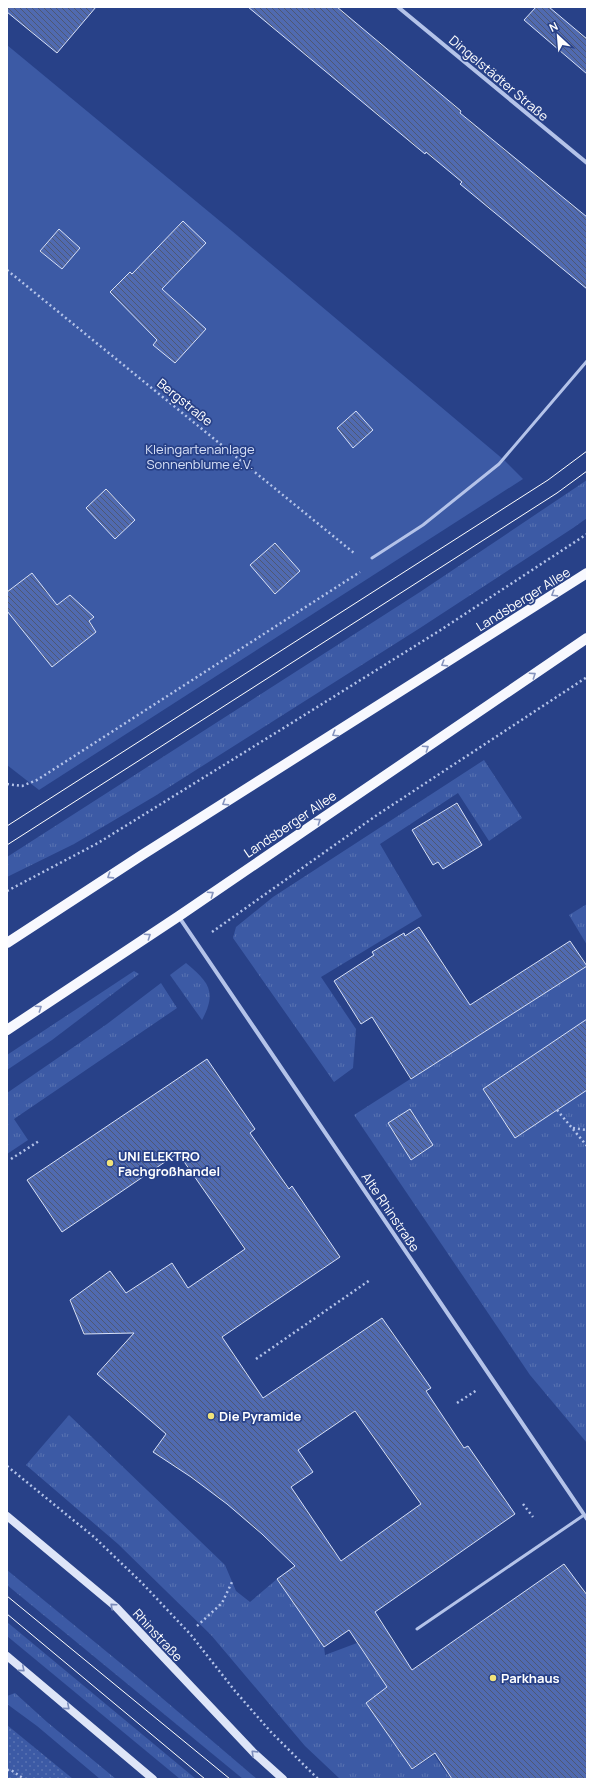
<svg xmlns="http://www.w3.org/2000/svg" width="594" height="1786" viewBox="0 0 594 1786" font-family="Manrope,sans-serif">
	<defs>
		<pattern id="grass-tufts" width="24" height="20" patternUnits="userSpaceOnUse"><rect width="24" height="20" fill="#3c5aa5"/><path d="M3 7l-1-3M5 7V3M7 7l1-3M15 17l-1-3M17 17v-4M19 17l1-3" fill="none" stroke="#5973b2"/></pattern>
		<pattern id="park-dots" width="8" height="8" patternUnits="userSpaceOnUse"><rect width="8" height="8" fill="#3c5aa5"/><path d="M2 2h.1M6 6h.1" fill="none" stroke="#5973b2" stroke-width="1.8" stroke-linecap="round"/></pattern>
		<pattern id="building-back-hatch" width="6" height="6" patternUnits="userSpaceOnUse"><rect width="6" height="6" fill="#506ab0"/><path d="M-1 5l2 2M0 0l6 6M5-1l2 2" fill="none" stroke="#4e5874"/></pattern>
	</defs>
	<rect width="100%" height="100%" fill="#284188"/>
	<g fill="url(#grass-tufts)">
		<path d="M587,480V518L573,528L420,628L155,796L74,844L7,877V857L420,592Z"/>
		<path d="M484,760L522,818L489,841L458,793L380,844L422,916L321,977L356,1029L353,1068L334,1082L233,938L236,927L273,897Z"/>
		<path d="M587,904V945L569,915Z"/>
		<path d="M186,963C209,982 217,992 202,1020L170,975Z"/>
		<path d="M587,966V1443L530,1375L354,1115Z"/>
		<path d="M134,971L139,974L52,1040L7,1070V1055Z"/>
		<path d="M161,983L177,1008L14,1119L28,1140L7,1154V1093L107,1024Z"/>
		<path d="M69,1415L225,1565L236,1591L250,1602L277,1579L324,1647L325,1655L357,1643L387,1687L366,1703L412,1770L434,1755L451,1779H340L305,1746L211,1635L118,1544L26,1465Z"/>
		<path d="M7,1570L135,1675L257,1779H243L7,1585Z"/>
		<path d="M7,1622L196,1779H180L7,1636Z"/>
		<path d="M15,1693L47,1722L116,1779H100L37,1726L7,1704V1696Z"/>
	</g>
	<path fill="url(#park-dots)" d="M7,1725L73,1779H7Z"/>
	<path fill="#3c5aa5" d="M7,45L232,231L504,460L523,479L39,790L7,765Z"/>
	<g fill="url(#building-back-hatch)" stroke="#d8e1f7" fill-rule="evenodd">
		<path d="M7,7H96L57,53L7,12Z"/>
		<path d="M248,7H337L461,111L460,113L587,217V289L460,184L462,182L426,152L425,154Z"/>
		<path d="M536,7H549L587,39V74L524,20Z"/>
		<path d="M183,221L206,243L162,289L206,329L175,363L153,345L157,340L110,292L130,272L132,274Z"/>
		<path d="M59,229L80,248L62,269L40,251Z"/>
		<path d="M356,411L373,430L353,448L337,428Z"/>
		<path d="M106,489L135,520L115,539L86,508Z"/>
		<path d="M275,543L300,571L275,594L250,565Z"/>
		<path d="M32,573L57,605L70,595L94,617L89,621L96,632L52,667L7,611V592Z"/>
		<path d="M457,803L482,845L443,869L438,862L433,865L412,830Z"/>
		<path d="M419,927L470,1005L570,941L587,966L411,1079L372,1017L361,1024L334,981L374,955L372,952L404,933L405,936Z"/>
		<path d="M587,1019V1090L515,1138L483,1089Z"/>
		<path d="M207,1059L255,1129L250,1133L289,1189L292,1186L340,1257L222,1337L263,1398L382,1318L431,1388L426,1391L464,1448L468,1446L515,1514L375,1612L412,1670L564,1564L587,1595V1779H452L435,1753L412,1769L366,1703L387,1687L349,1630L324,1647L277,1579L295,1566L262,1534L227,1504L191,1477L153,1452L166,1434L97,1374L134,1333L84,1334L70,1300L110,1271L126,1293L172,1263L188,1288L245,1249L178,1153L62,1232L27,1180ZM355,1411L421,1504L341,1561L291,1487L313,1472L298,1450Z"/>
		<path d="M410,1109L433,1145L411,1160L388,1123Z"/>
	</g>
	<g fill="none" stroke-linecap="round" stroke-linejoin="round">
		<g stroke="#b4c3e9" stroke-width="2.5" stroke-dasharray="2 3" stroke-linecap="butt">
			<path d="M7,270L354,553"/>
			<path d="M7,784L22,786L37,780L360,572"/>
			<path d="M7,891L98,843L290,724L439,631L587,534"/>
			<path d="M212,932L377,815L587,677"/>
			<path d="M557,1110L587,1146"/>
			<path d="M573,1128L587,1130"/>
			<path d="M11,1159L39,1141"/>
			<path d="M256,1359L370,1280"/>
			<path d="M457,1403L477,1390"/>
			<path d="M7,1466L94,1537L142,1583L191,1635L235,1691L270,1731L318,1779"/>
			<path d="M523,1504L533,1517"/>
			<path d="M197,1626L222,1603L232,1582"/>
			<path d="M7,1770H11L24,1779"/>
		</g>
		<g stroke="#b4c3e9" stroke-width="3">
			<path d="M372,558L423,525L499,464L587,361"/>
			<path d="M417,1629L584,1515"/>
		</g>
		<g stroke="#b4c3e9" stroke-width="4">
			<path d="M398,7L587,163"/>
			<path d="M179,917L587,1519"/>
		</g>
		<g stroke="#dee5f8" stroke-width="8">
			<path d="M7,1516L116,1607L254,1753L283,1779"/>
			<path d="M7,1656L153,1779"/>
		</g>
		<g stroke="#f7f8fe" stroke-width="10">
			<path d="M7,943L142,855L587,573"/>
			<path d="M7,1030L179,916L587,638"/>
		</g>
		<g stroke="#fff" stroke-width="1">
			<path d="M7,826L548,480L587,451"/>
			<path d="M7,845L557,493L587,471"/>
			<path d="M7,1596L230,1779"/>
			<path d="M7,1614L205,1779"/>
		</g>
	</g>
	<defs><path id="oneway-chevron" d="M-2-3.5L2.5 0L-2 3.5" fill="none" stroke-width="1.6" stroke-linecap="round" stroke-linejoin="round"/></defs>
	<g stroke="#8593bd">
		<use href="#oneway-chevron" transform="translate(554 594) rotate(148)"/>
		<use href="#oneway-chevron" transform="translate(444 664) rotate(148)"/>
		<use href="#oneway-chevron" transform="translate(533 675) rotate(-34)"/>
		<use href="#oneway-chevron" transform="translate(335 734) rotate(148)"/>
		<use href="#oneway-chevron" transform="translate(426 748) rotate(-34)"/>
		<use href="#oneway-chevron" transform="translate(225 803) rotate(148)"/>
		<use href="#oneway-chevron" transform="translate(318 821) rotate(-34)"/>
		<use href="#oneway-chevron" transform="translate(110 876) rotate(147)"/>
		<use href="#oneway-chevron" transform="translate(211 894) rotate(-34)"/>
		<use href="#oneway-chevron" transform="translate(148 936) rotate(-34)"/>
		<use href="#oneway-chevron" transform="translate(39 1008) rotate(-34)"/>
	</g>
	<g stroke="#7a8bba">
		<use href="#oneway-chevron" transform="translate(113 1606) rotate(-138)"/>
		<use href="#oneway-chevron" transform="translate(22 1669) rotate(40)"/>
		<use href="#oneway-chevron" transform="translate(67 1707) rotate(40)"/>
		<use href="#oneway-chevron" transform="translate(254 1753) rotate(-136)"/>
	</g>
	<g fill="#f1e37a" stroke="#284188" stroke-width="1.5">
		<circle cx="110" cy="1163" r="4"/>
		<circle cx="211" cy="1416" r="4"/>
		<circle cx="493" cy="1678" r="4"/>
	</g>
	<g text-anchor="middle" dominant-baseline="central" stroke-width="3.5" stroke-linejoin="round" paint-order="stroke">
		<g font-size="13" fill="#fff" stroke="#284188">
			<text transform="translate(499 78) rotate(40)">Dingelstädter Straße</text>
			<text transform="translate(185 402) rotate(39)">Bergstraße</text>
			<text transform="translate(523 599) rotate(-32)">Landsberger Allee</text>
			<text transform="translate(290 824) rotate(-34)">Landsberger Allee</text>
			<text transform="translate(391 1212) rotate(56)">Alte Rhinstraße</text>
			<text transform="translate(158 1635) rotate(47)">Rhinstraße</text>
		</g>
		<g font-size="13" fill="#d8e1f7" stroke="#284188">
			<text x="200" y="449">Kleingartenanlage<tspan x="200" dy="15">Sonnenblume e.V.</tspan></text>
		</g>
		<g font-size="13" font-weight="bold" fill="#fff" stroke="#284188" text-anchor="start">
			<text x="118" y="1156">UNI ELEKTRO<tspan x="118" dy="15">Fachgroßhandel</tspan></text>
			<text x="219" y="1416">Die Pyramide</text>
			<text x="501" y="1678">Parkhaus</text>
		</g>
	</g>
	<rect width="594" height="1786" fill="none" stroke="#ffffff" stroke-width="16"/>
	<g transform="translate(558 36) rotate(334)" stroke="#284188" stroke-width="3" paint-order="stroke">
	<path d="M0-3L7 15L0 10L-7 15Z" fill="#ffffff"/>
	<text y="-6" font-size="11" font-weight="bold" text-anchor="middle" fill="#ffffff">N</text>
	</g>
</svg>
